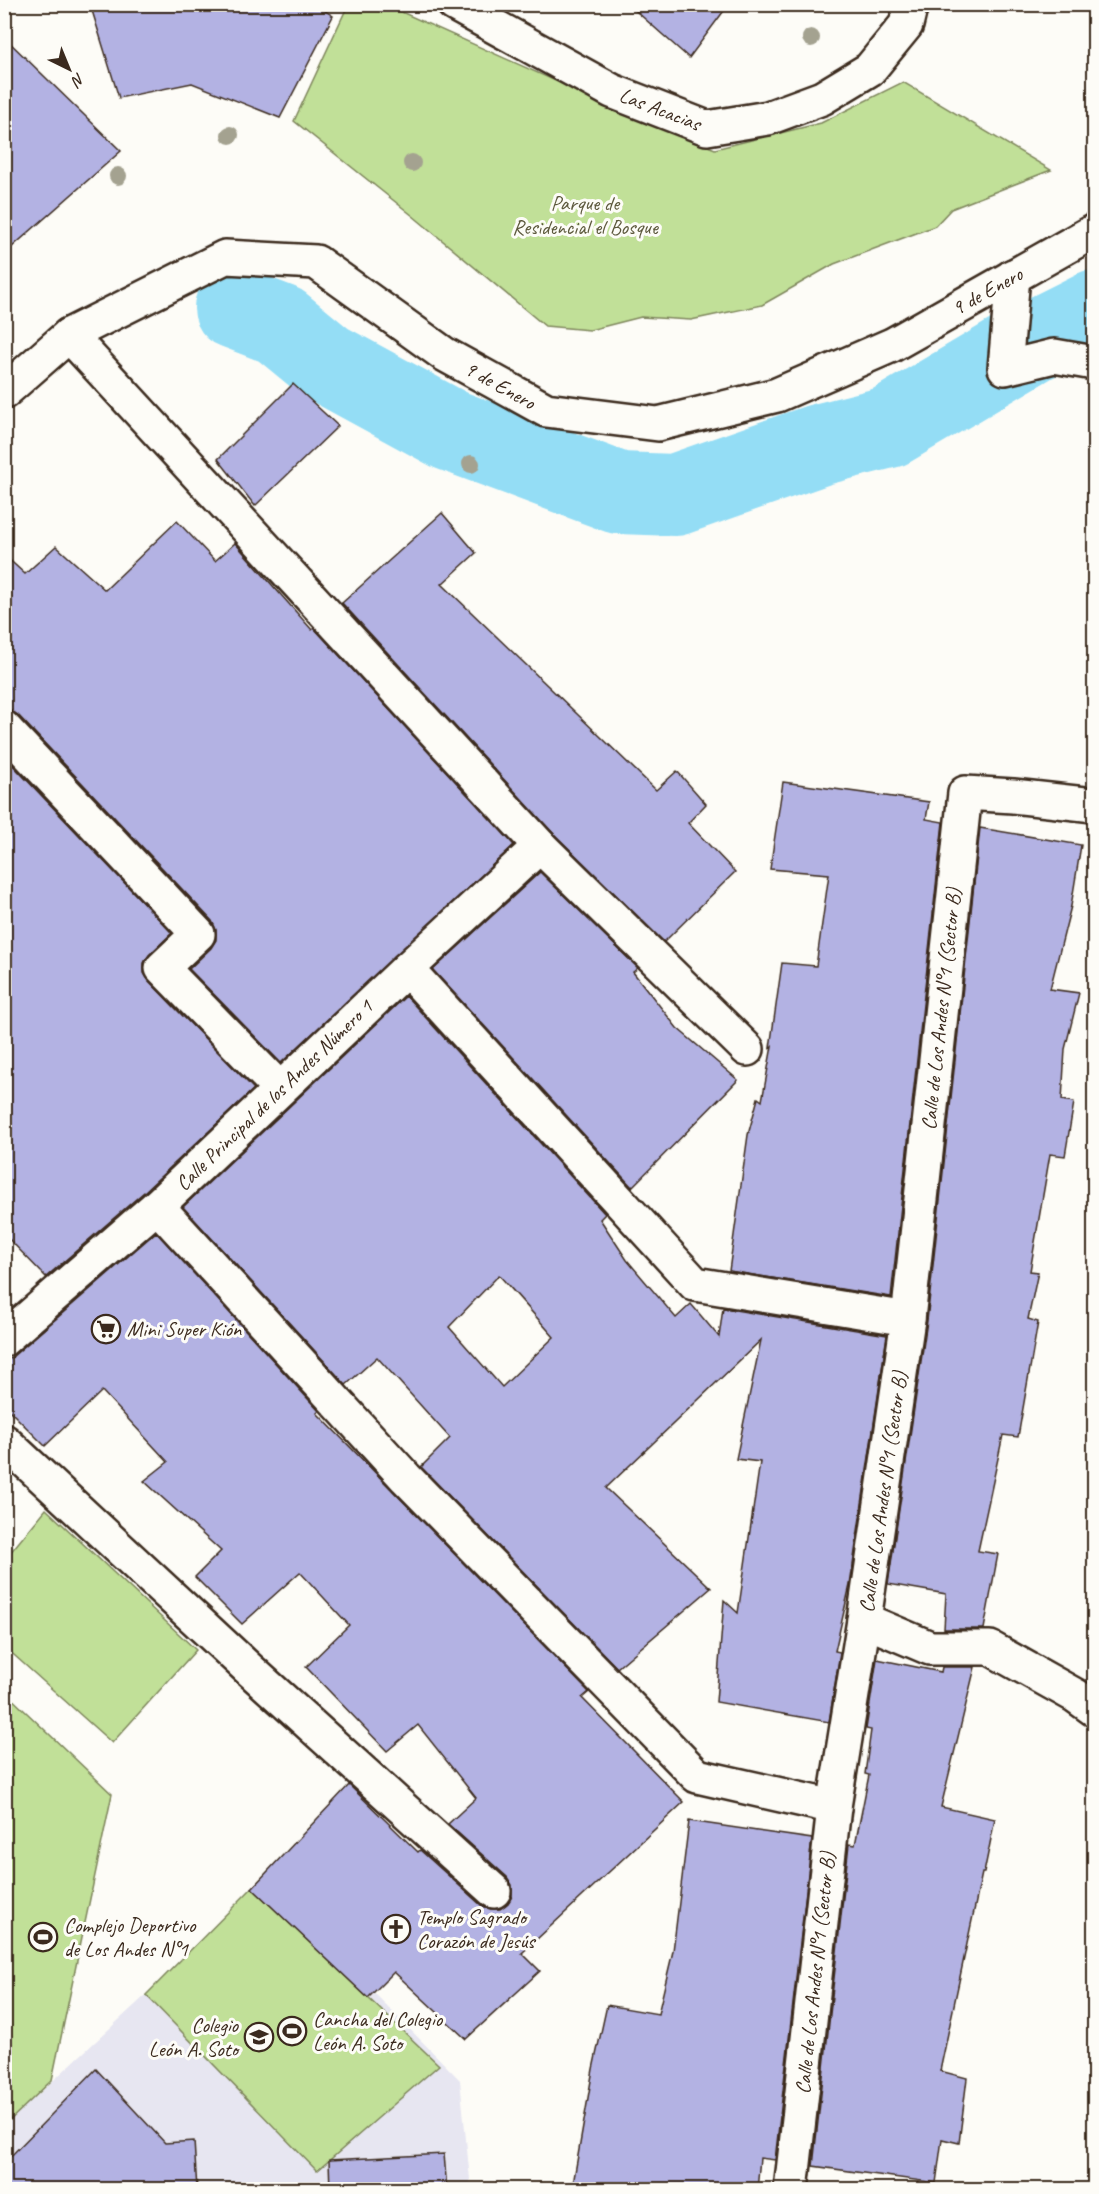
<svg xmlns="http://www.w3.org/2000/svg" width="1099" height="2194" viewBox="0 0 1099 2194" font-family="Caveat,sans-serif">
	<rect width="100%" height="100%" fill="#fdfcf7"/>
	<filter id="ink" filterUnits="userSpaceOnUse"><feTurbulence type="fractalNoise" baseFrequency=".0167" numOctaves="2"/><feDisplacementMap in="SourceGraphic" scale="12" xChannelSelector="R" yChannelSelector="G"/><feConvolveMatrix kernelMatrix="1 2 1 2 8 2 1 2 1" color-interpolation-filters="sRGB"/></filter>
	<g filter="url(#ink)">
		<path fill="#e7e6f1" d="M261,1878L460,2080L471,2189L5,2190V2125L146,1995Z"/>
		<g fill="#c1e098" stroke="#7e855b" stroke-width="1.5">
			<path d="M348,5H386L647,122L715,149L821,123L903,82L1051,170L951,209L935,226L834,264L762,305L691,320L641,317L590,330L545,326L413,216L294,121Z"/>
			<path d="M46,1509L196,1650L112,1743L5,1647V1559Z"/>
			<path d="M5,1692L112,1794L52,2080L5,2125Z"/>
			<path d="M252,1888L439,2065L317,2171L146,1995Z"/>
		</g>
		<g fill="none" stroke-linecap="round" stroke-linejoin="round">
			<path stroke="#94ddf5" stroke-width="82" d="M235,308L280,325L325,362L450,430L619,493L675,495L818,445L889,427L1034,341L1094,311"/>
		</g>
		<g fill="#b3b2e3" stroke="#3b2a1e" stroke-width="1.5" fill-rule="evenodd">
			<path d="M90,4H315L333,16L280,118L192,83L119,98Z"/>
			<path d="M628,4H729L689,58Z"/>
			<path d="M4,37L121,151L4,254Z"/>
			<path d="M293,384L338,426L255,506L218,459Z"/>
			<path d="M442,513L476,553L442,584L656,790L677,771L706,804L688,823L735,872L664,942L553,833L342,603Z"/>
			<path d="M177,521L215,561L235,543L312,630L314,628L514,845L281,1063L189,969L211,948L216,940V930L212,921L18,715L10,710H4V555L25,574L56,546L105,590Z"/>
			<path d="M4,756L172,933L149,955L144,963V973L149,981L254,1089L144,1192L46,1277L4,1234Z"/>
			<path d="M783,782L929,802L926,819L943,822L891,1297L729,1271L748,1135L758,1098L762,1101L772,1046L770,1048L782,963L816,966L829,874L770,869Z"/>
			<path d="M980,828L1081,845L1071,906L1050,989L1079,993L1065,1049L1062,1100L1074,1102L1065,1156L1050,1154L1030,1271L1038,1272L1028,1319L1038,1322L1018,1437L1003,1435L978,1551L998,1554L984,1629H944L946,1594L888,1584L927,1321Z"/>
			<path d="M540,872L638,968L633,972L677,1028L738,1080L632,1187L433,970Z"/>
			<path d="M406,996L605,1214L600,1219L627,1260L676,1318L691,1304L719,1337L723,1308L887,1335L850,1585L835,1651L840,1652L829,1722L716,1702L724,1600L738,1613L760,1462L736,1459L761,1340L606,1488L711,1588L617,1668L421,1467L450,1438L377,1357L346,1385L183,1207ZM499,1275L554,1337L502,1387L449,1327Z"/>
			<path d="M156,1232L319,1411L317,1413L589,1692L582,1698L684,1802L522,1953L540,1971L466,2039L394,1972L368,1998L252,1888L349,1785L418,1852L420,1850L481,1905L491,1909H500L508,1903L512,1896V1885L507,1877L448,1824L476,1798L418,1725L387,1751L306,1667L349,1625L300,1572L242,1624L195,1577L221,1551L144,1481L168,1462L102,1391L45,1446L4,1405V1364Z"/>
			<path d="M877,1659L941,1672L942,1667H975L941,1807L995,1819L984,1873H982L940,2071L967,2078L959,2143L942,2139L936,2183L813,2166L849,1844L855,1845L869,1775L865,1774L871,1730L866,1729Z"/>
			<path d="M689,1821L812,1839L775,2160L760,2158L757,2190H572L593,2069L607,2005L658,2014L673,1951Z"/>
			<path d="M96,2069L165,2143L194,2141L197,2190H4V2163Z"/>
			<path d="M444,2154L447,2190H330L329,2160Z"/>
		</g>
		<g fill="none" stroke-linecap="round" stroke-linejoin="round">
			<g stroke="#3b2a1e" stroke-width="38">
				<g id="minor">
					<path d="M454,4L612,91L707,128L768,118L822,98L870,69L906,25L911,4"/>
					<path d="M1013,276L1005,368L1054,356L1094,363"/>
					<path d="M69,335L540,846L747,1049"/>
					<path d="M4,392L69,335L225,257L316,262L444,354L546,410L658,424L777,395L892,345L1094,231"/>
					<path d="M4,728L198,934L162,968L280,1089"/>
					<path d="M407,969L695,1284L908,1319"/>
					<path d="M157,1206L406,1478L697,1776L834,1807"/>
					<path d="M4,1339L157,1206L407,969L540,846"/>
					<path d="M4,1441L250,1670L494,1891"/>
					<path d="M864,1620L930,1648H990L1076,1696L1094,1709"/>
					<path d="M791,2190L834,1807L864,1620L908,1319L965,793L1013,796L1094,805"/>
				</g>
			</g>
			<use href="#minor" stroke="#fdfcf7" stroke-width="33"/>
		</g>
		<g fill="#a4a290">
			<circle cx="811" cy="38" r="9"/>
			<circle cx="230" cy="135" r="9"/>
			<circle cx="412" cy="163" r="9"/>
			<circle cx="118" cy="176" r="9"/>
			<circle cx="471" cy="464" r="9"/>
		</g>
	</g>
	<defs>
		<g id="supermarket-ring" transform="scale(1.5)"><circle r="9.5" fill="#fdfcf7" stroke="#3b2a1e" stroke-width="1.5"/><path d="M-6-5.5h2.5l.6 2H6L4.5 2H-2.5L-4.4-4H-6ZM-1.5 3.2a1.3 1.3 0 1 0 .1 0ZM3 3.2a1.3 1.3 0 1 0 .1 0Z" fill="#3b2a1e"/></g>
		<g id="church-ring" transform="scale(1.5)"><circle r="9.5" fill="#fdfcf7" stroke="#3b2a1e" stroke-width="1.5"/><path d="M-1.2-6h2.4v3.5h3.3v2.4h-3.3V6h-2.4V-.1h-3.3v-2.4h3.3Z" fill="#3b2a1e"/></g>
		<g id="stadium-ring" transform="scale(1.5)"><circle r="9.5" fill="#fdfcf7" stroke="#3b2a1e" stroke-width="1.5"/><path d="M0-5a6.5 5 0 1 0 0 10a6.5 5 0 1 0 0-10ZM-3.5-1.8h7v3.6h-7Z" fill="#3b2a1e"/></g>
		<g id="school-ring" transform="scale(1.5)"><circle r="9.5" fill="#fdfcf7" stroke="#3b2a1e" stroke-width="1.5"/><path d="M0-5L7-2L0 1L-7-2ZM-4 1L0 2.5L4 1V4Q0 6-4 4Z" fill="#3b2a1e"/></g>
	</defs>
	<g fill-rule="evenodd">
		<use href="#supermarket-ring" x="106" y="1329"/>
		<use href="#church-ring" x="396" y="1929"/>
		<use href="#stadium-ring" x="43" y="1937"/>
		<use href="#stadium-ring" x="292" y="2031"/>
		<use href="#school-ring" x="259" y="2037"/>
	</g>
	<g text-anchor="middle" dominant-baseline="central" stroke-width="6" stroke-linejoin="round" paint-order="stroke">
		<g font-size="21" fill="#3b2a1e" stroke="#fdfcf7">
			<text transform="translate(660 109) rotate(21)">Las Acacias</text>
			<text transform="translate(987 291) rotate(-29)">9 de Enero</text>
			<text transform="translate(500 385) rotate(29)">9 de Enero</text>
			<text transform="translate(941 1009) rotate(-84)">Calle de Los Andes N°1 (Sector B)</text>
			<text transform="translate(274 1095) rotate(-44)">Calle Principal de los Andes Número 1</text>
			<text transform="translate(883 1492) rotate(-82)">Calle de Los Andes N°1 (Sector B)</text>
			<text transform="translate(815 1973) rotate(-84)">Calle de Los Andes N°1 (Sector B)</text>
		</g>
		<g font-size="21" fill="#5c583c" stroke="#fdfcf7">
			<text x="585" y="203">Parque de<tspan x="585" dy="24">Residencial el Bosque</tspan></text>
		</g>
		<g font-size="21" fill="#3b2a1e" stroke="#fdfcf7" text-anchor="start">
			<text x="127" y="1329">Mini Super Kión</text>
			<text x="417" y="1917">Templo Sagrado<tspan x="417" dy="24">Corazón de Jesús</tspan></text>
			<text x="64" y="1925">Complejo Deportivo<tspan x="64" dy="24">de Los Andes N°1</tspan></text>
			<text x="313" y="2019">Cancha del Colegio<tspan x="313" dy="24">León A. Soto</tspan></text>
			<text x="238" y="2025" text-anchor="end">Colegio<tspan x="238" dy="24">León A. Soto</tspan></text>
		</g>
	</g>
	<rect width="1099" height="2194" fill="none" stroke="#fdfcf7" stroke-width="24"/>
	<rect x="12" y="12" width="1075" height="2170" fill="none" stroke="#3b2a1e" stroke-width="2" filter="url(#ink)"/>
	<g transform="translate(69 69) rotate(137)" stroke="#fdfcf7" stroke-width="4.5" paint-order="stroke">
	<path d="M0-4.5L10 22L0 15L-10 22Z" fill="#3b2a1e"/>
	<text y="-9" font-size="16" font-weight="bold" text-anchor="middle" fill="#3b2a1e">N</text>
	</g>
</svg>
